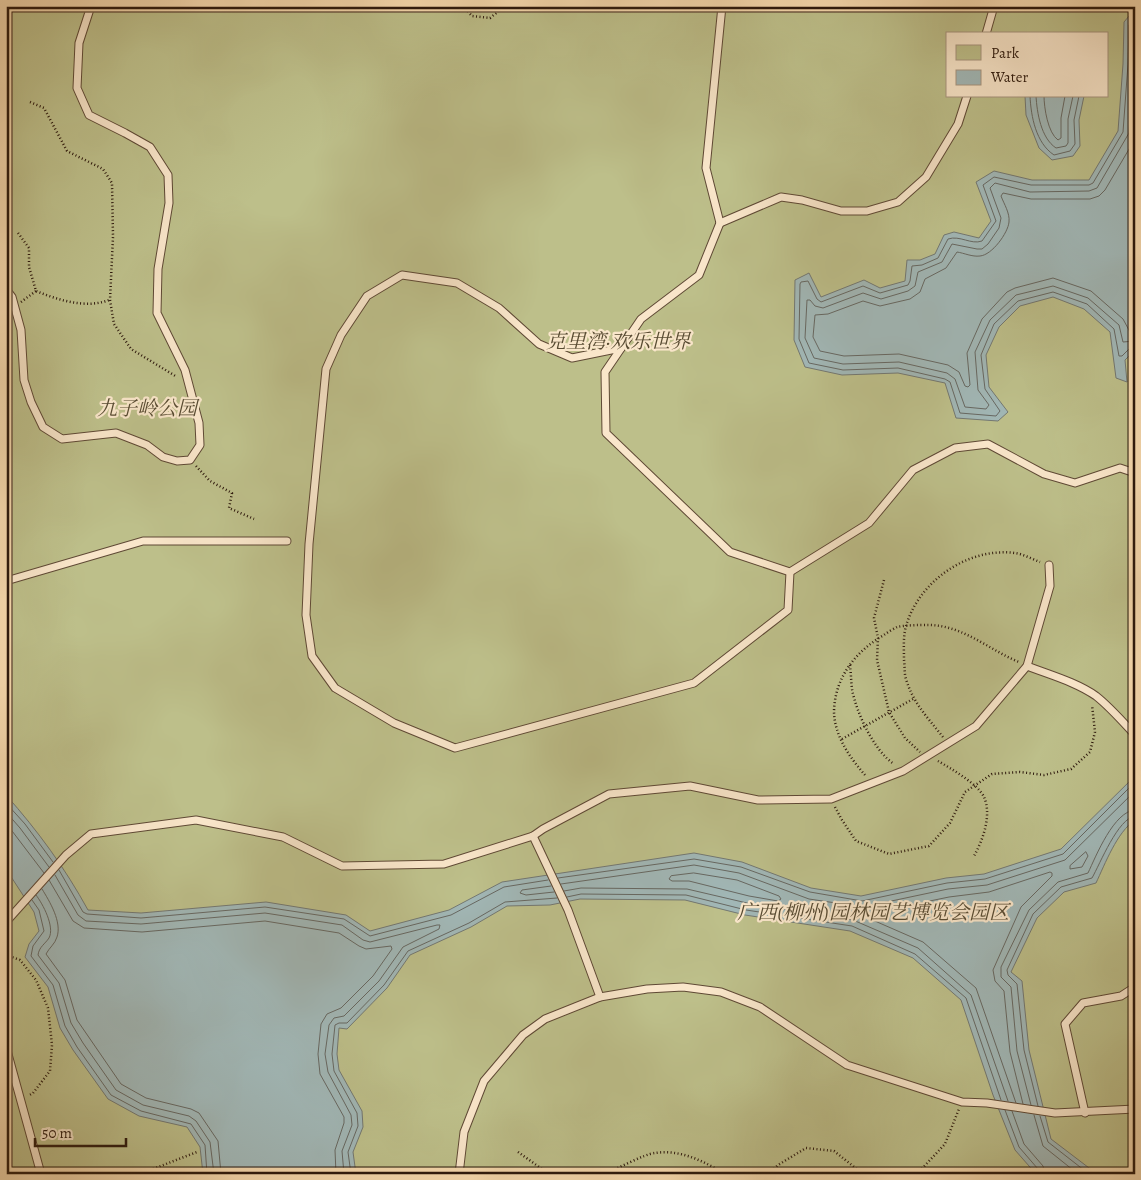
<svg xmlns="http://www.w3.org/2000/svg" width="1141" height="1180" viewBox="0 0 1141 1180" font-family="Alegreya,'Noto Serif SC',serif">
	<rect width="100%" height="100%" fill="#f6d9ae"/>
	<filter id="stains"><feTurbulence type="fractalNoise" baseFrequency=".004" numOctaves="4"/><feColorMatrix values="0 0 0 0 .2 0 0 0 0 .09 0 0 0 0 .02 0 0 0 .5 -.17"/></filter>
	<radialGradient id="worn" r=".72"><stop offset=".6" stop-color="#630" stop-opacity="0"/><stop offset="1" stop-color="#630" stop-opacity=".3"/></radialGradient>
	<path fill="#bdbf8a" stroke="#756c4c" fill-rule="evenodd" d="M6,6H1135V1174H6ZM947,34H1107V96H947Z"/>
	<g fill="#a1b7b6" stroke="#737872">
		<path d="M1135,9V350L1125,360L1127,382L1116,378L1110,332L1084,309L1053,297L1020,306L999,327L986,355L989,387L1008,412L998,421L956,418L945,383L898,373L842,375L805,367L794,340L795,280L809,273L821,297L864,280L880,288L905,281L907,260H920L935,254L944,235L954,232L979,238L991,221L976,182L994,171L1032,180H1089L1118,131L1123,64L1124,22Z"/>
		<path d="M1025,96H1084L1079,120L1080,146L1073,156L1052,160L1039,148L1026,115Z"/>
		<path d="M1135,776V820C1117,832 1105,864 1096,883L1064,892L1037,918L1011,972L1022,981L1029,1050L1051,1139L1097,1174H1036L1015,1150L993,1095L961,1000L913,958L850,931L745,915L685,900L580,899L550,905L507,906L471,927L410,955L387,988L347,1029L339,1028L337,1054L339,1070L362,1111L363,1127L353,1152L356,1174H203L200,1147L187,1127L139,1116L108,1099L73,1050L60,1028L48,987L25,957L29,944L39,931L34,912L6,869V795C38,831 65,868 88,910L141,913L266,902L346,915L370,931L449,910L502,882L694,853L742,862L811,888L861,896L946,878L984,874L1061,849Z"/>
	</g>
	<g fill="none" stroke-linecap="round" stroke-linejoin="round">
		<g stroke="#676862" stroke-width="1">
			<path d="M1135,17L1129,25L1128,64L1123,132L1093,183L1089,185H1031L994,177L983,185L996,221L982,241C971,245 960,235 948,239L938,258L922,265L912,266L910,281L908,285L880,293L863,286L821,302L817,299L808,281L801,282L800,284L799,339L809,363L843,370L898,368L945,379L950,382L960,413L996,416L1000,411L985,389L981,355L994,324L1018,301L1053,292L1087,304L1114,329L1119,356H1122L1130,348L1135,347"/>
			<path d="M1135,40L1129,133L1097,188L1089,191L1030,192L995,183L990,188L1001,218L999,228L988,244L982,249H977L952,244L942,262L918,272L915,286L908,291L881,299L863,293L823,308L815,306L810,300H807L805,338L814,358L843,364L899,362L947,373L955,379L965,407L986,409L989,405L978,390L975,352L990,320L1016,295L1053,286L1088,298L1119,325L1123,342L1135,341"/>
			<path d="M1030,96C1031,117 1036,143 1054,155L1070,151L1075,144L1074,120L1079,96"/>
			<path d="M1036,96C1037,113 1041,138 1056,148L1066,146L1068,143V119L1073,96"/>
			<path d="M1044,96C1044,108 1048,133 1058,140L1061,138V118L1065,96"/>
			<path d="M1135,139L1105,190L1099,196L1090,199H1031L1003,193L1001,196C1004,204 1010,213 1009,222C1008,233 992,255 980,256C972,257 964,253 957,252L946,268L925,279L920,292L910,299L880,306L863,301L828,314L815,315L813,337L820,351L844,356L899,354L948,365L959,372L965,386L968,387L970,385L967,353L982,319L1007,292L1015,288L1053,278L1091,291L1123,319L1130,332L1135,333"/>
			<path d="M6,803L25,824L53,862"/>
			<path d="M6,812L20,828L49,867"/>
			<path d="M6,823L44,873"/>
			<path d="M1086,852L1088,856L1082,867L1070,869V866Z"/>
			<path d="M59,870L83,912L87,914L141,918L265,907L344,919L370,936L451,915L504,887L548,880"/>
			<path d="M694,873L737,880L779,896L781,899L778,901L749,896L689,881H672L669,879L671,876Z"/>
			<path d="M55,875L78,915L86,921L141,924L265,913L342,925L363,940L370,942L437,925H440L439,929L403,947L379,981L344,1016L334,1018L329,1025L325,1054L328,1072L351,1115L352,1125L342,1151L344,1174"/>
			<path d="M558,878L694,859L741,867L810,892L862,901L947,883L985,879L1063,854L1135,782"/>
			<path d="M49,880L73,921L84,928L142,932L265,921L339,933L359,946L366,949L391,946L392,949L373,976L341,1008L327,1014L321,1024L318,1054L320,1074L344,1117V1123L335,1150L336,1174"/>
			<path d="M561,884L694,865L739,873L809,899L863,907L948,889L987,885L1065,860L1135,791"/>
			<path d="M551,886L522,890L520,893L526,895L554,892"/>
			<path d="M42,889C50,902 62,922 57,937C55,944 49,948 46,954L65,980L77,1020L121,1084L146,1098L191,1109L199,1113L218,1141L221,1174"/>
			<path d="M564,891L581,888L687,889L747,903L853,920L918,948L971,995L1008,1101"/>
			<path d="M36,895C43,904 55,927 49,938C45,944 39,947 38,955L59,983L71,1023L83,1043L116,1090L143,1105L189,1116L196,1121L210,1142L214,1174"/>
			<path d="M567,897L581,894L686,895L746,910L852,926L915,954L966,998L1001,1100"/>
			<path d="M32,900L39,910L44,931L33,946L31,956L53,985L65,1026L77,1047L111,1095L141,1111L191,1124L205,1145L207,1174"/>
			<path d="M1016,1103L976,988L923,942L868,918L867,914L949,897L989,892L1050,872L1052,873V876L1021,907L993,970L995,981L1004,991L1010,1052L1023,1104"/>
			<path d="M1031,1105L1017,1051L1011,987L1001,977V967L1029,910L1058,882L1088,873C1096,856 1114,811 1135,810"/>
			<path d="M1038,1106L1024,1050L1017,984L1008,975L1007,970L1033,914L1061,887L1092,878C1100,864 1118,818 1135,816"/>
			<path d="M1005,1110L1019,1147L1038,1169L1039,1174"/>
			<path d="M1012,1111L1024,1144L1043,1166L1045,1174"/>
			<path d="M1034,1115L1043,1146L1078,1174"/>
			<path d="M1040,1116L1048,1142L1089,1174"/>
			<path d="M351,1174L348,1152L358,1126L357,1113L334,1071L332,1054L335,1025L339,1023H347L384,985L408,951L469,923L505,902L557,898"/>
		</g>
		<g stroke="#5f4935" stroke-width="9">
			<g id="lane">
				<path d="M722,6L706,168L720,223L699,275L641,319L605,372L606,433L730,552L790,572L869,523L913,470L955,448L988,444L1044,474L1075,483L1120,468L1135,473"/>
				<path d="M986,34L994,6"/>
				<path d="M720,223L781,197L802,200L841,211H867L898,202L926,177L958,124L967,96"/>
				<path d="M6,289L12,297L21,330L24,380L31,402L43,427L62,439L116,433L147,445L163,457L177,461L190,460L200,445L199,423L185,370L157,313L158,269L169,203L168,175L150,147L125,133L89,115L77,88L79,43L91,6"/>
				<path d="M621,348L572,358L539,344L499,308L457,283L402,275L367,296L341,335L326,369L309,544L306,615L312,656L335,688L394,723L455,748L694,683L788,610L790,572"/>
				<path d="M6,581L143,541H287"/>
				<path d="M1027,666C1050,675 1076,682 1096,696C1110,707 1123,722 1135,735"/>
				<path d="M533,836L568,910L600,997"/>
				<path d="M6,922L66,855L91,834L196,820L283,837L342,866L444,864L533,836L543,829L609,794L690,786L758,800L831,799L903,771L976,726L1027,666L1050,586L1049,565"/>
				<path d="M6,1047L41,1174"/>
				<path d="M1085,1113L1065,1024L1083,1003L1121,996L1135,987"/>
				<path d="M459,1174L464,1132L484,1081L523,1035L545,1019L600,997L647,989L683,987L721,992L760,1007L847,1065L962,1102L987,1103L1055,1113L1135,1109"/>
			</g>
		</g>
		<g stroke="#2d190d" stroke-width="2.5" stroke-dasharray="1 2.5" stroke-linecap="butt">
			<path d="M463,6L472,16L490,18L505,6"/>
			<path d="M30,102L44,108L67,151L103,169L112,183L113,237L110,300L114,324L131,349L177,377"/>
			<path d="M18,233L29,248V267L36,291C58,300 86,309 109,300"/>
			<path d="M21,302L36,291"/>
			<path d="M196,466L210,481L232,493L229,508L254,519"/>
			<path d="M884,580L874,618L878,638L877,660L889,712L905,738L920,752"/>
			<path d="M850,665C851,673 851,681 852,689C856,712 874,751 894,764"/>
			<path d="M943,737C928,718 913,703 906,679C904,673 905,666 904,660C904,649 903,637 906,626C919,581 968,547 1015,553C1023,554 1032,559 1040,562"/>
			<path d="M842,739L913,699"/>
			<path d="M938,761C950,768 978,784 984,797C992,815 983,840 974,856"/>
			<path d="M865,775C850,758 834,735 834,711C835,677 856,651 884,635C888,632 893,629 897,627C906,625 919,625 928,625C963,625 989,650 1019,662"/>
			<path d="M835,807L842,820L856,841L889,854L929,846L950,823L965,792L992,774L1020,772L1044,775L1071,769L1090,752L1095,732L1092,705"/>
			<path d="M6,955L20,960L36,980L48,1008L52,1045L50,1071L33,1093L28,1096"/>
			<path d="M518,1152L549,1174"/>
			<path d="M140,1174L197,1152"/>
			<path d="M605,1174C617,1169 644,1154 655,1153C681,1149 705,1162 725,1174"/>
			<path d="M769,1174L778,1165L806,1148L834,1151L858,1170L903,1174"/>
			<path d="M917,1174L945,1144L959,1109"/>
		</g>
		<use href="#lane" stroke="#f9e6ca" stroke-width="7"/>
	</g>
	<g text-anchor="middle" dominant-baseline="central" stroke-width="4.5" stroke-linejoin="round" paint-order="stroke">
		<g font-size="20" font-style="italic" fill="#584b32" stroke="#f9e6ca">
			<text x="618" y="341">克里湾·欢乐世界</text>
			<text x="147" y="408">九子岭公园</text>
			<text x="873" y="912">广西(柳州)园林园艺博览会园区</text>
		</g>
	</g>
	<rect width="1141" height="1180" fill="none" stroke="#f6d9ae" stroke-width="25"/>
	<rect x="8" y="8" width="1126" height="1165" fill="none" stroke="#2d190d" stroke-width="2.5"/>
	<rect x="12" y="12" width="1116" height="1155" fill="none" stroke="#2d190d"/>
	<rect x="946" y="32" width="162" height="65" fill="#f9e6ca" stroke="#a7947e"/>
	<rect x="956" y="45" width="25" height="15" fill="#bdbf8a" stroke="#a7947e"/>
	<text x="991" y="58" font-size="15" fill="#2d190d">Park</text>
	<rect x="956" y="70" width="25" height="15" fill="#a1b7b6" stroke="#a7947e"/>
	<text x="991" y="82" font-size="15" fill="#2d190d">Water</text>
	<path d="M35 1138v8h91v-8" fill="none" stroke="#2d190d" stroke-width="2.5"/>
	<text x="42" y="1138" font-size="15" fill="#2d190d" stroke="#f9e6ca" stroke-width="4" paint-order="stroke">50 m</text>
	<rect width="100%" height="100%" filter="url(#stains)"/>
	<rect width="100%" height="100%" fill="url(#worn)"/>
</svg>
